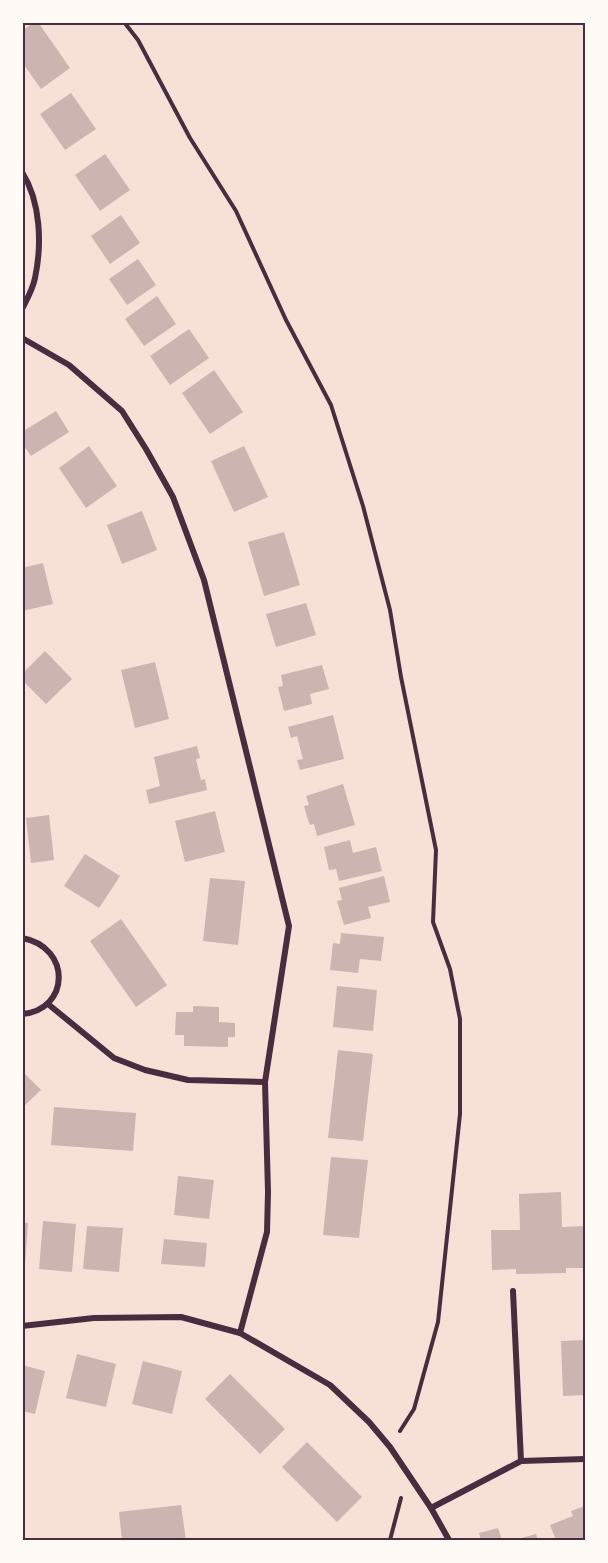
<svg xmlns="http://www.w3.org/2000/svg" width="608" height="1563" viewBox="0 0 608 1563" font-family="'Varela Round',sans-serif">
	<rect width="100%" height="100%" fill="#f7e1d7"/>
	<g fill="#ccb4b1">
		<path d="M34,22H38L70,68L41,89L22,62V31Z"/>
		<path d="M71,93L96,129L65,150L40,114Z"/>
		<path d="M105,154L130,190L100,211L75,175Z"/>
		<path d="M121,215L140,243L110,264L91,236Z"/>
		<path d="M138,259L156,285L127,305L109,279Z"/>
		<path d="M157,296L176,324L144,346L125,319Z"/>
		<path d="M189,329L209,358L170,385L150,356Z"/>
		<path d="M214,370L243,412L210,434L182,393Z"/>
		<path d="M56,411L69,432L31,456L22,443V432Z"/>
		<path d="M89,446L117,486L86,508L59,468Z"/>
		<path d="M244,446L268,497L234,512L211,461Z"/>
		<path d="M142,511L157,550L122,564L107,525Z"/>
		<path d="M284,532L300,585L264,596L248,542Z"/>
		<path d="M43,563L53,604L22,611V568Z"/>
		<path d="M306,603L316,635L276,647L266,614Z"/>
		<path d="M45,651L72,679L46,704L22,680V674Z"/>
		<path d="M155,662L169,719L135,728L121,670Z"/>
		<path d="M322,665L329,689L310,694L312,704L284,711L278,687L283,686L281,675Z"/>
		<path d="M333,715L344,759L300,770L297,760L303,759L297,736L291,738L288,727Z"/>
		<path d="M197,746L200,758L196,759L198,768L201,780L205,779L207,790L149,804L146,790L160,786L154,757Z"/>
		<path d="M343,784L355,825L317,836L314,824L310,825L307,817L304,806L309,805L306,796Z"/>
		<path d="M215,811L225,852L185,862L175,821Z"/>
		<path d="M49,815L54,860L31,863L26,818Z"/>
		<path d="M350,840L353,853L376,847L382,871L339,881L336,869L329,870L324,847Z"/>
		<path d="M85,854L120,876L99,908L64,886Z"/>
		<path d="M384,876L390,902L368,907L371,918L344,925L337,901L342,900L339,888Z"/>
		<path d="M210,878L245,881L238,945L203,941Z"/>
		<path d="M121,919L167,985L136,1007L90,941Z"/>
		<path d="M341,933L384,937L381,961L360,959L358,973L330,970L333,943L340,944Z"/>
		<path d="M337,986L377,990L373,1031L333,1027Z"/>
		<path d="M193,1006L219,1007V1022L235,1023V1037H228V1047L184,1046V1035H175L176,1012H193Z"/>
		<path d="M338,1050L373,1054L363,1141L328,1138Z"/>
		<path d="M22,1071L41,1090L22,1108Z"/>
		<path d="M54,1107L136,1113L133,1151L51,1145Z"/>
		<path d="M331,1157L368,1160L359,1238L323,1235Z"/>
		<path d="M178,1176L214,1180L209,1219L174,1215Z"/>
		<path d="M561,1192L562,1227L585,1226V1268H566V1273L516,1274V1269L492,1270L491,1230H520L519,1194Z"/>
		<path d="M43,1221L76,1224L72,1272L39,1269Z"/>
		<path d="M22,1222L28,1223L25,1264H22Z"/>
		<path d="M87,1226L123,1228L119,1272L83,1269Z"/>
		<path d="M164,1239L207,1243L205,1267L161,1264Z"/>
		<path d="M585,1340V1395L563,1396L561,1341Z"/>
		<path d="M77,1354L116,1364L106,1407L66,1398Z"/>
		<path d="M143,1361L182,1371L172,1414L132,1404Z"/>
		<path d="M22,1365L45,1371L35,1414L22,1411Z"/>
		<path d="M230,1374L285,1429L260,1454L205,1399Z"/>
		<path d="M307,1442L362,1497L337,1522L282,1467Z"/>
		<path d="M181,1505L186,1540H122L119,1512Z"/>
		<path d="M585,1506V1540H556L550,1525L573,1516L571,1511Z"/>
		<path d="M498,1528L502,1540H481L479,1533Z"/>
		<path d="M536,1534L538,1540H514Z"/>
	</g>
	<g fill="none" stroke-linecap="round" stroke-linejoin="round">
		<g stroke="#4a2c40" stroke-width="4">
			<path d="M124,22L138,40L190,138L236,211L286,320L331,405L363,506L390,610L401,677L436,850L433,922L450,969L460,1019V1114L438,1322L414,1409L400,1431"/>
			<path d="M390,1540L401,1498"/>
		</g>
		<g stroke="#4a2c40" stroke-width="6">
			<path d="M22,172C41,202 42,245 35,278C33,289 27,299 22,309"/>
			<path d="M22,338L69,365L122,411L146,449L173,497L204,580L289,926L265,1082L268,1192L267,1232L240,1333"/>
			<path d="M22,938C72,947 70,1010 22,1014"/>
			<path d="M48,1004L114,1058L145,1070L188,1080L265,1082"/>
			<path d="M22,1326L94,1318L181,1317L240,1333L330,1385L369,1422L390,1447L431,1508L449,1540"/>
			<path d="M521,1461L585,1459"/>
			<path d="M431,1508L521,1461L513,1291"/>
		</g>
	</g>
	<rect width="608" height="1563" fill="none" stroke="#fffaf5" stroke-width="48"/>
	<rect x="24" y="24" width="560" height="1515" fill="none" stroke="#4a2c40" stroke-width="2"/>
</svg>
